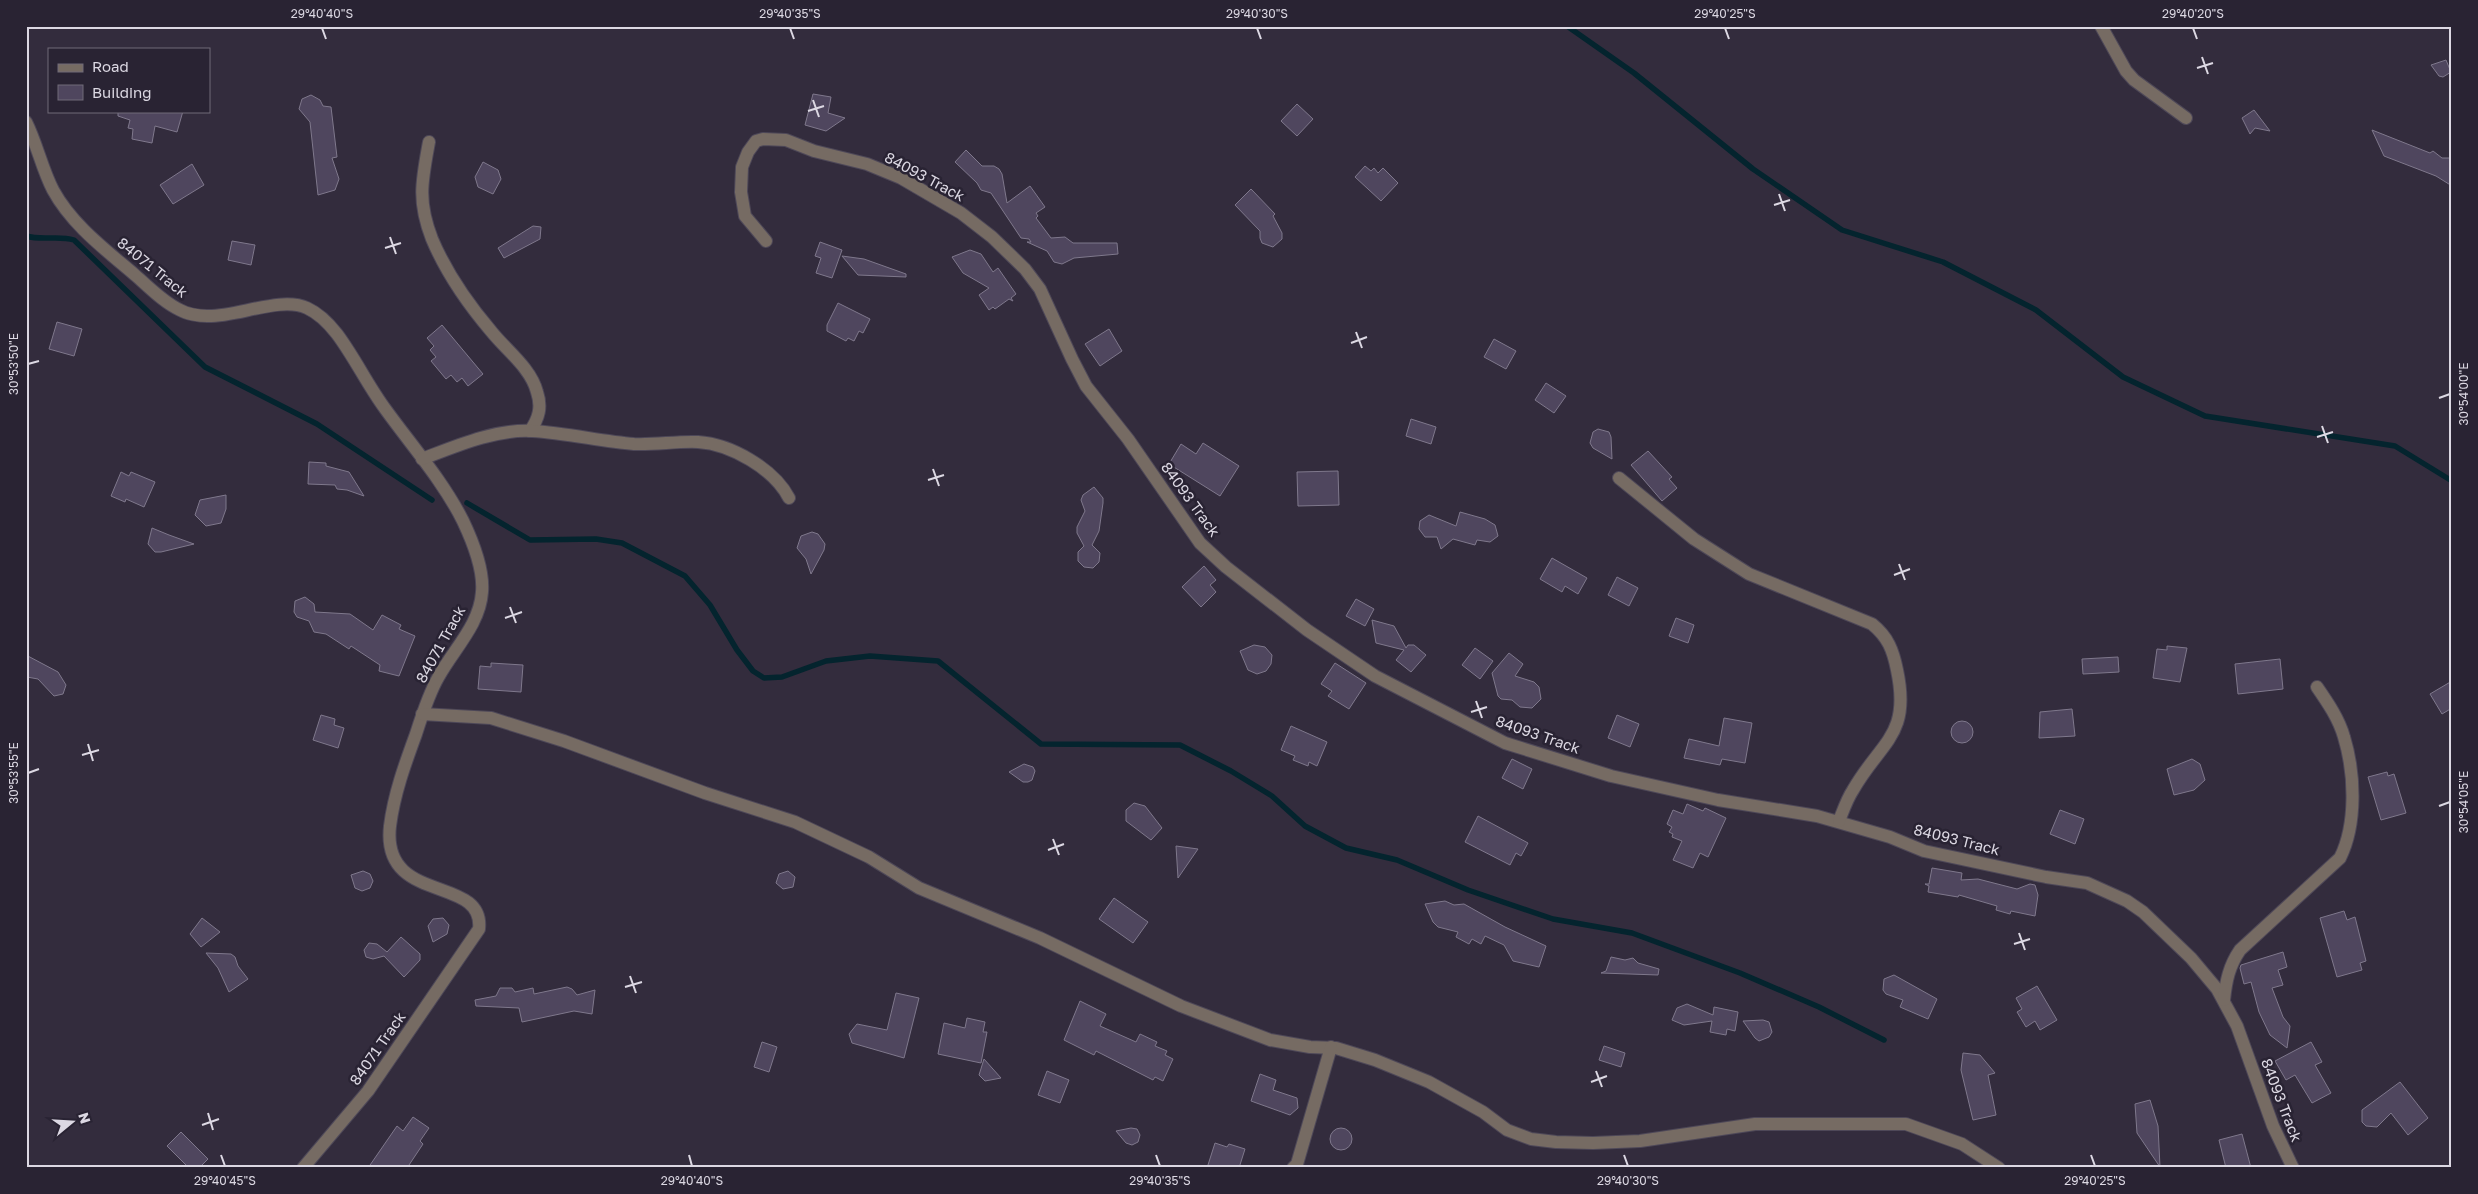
<svg xmlns="http://www.w3.org/2000/svg" width="2478" height="1194" viewBox="0 0 2478 1194" font-family="'Golos Text',sans-serif">
	<rect width="100%" height="100%" fill="#332c3d"/>
	<g fill="none" stroke-linecap="round" stroke-linejoin="round">
		<g stroke="#04242e" stroke-width="5.5">
			<path d="M1567,26L1634,73L1753,169L1842,230L1943,262L2036,310L2123,377L2205,416L2395,446L2452,481"/>
			<path d="M26,236C43,241 58,235 74,240L205,367L317,424L432,500"/>
			<path d="M467,503L530,540L596,539L622,543L685,576L710,605L737,650L753,671L764,678L782,677L826,661L870,656L938,661L1041,744L1180,745L1231,771L1272,796L1305,826L1346,848L1397,860L1468,890L1553,919L1632,933L1740,973L1819,1007L1884,1040"/>
		</g>
	</g>
	<g fill="#4f465e" stroke="#7f788c">
		<path d="M2446,60L2451,72L2443,77L2439,76L2431,65Z"/>
		<path d="M813,94L831,97L828,113L845,118L826,131L805,125Z"/>
		<path d="M311,95L320,100L323,106L331,107L337,157L332,158L339,179L335,190L318,195L310,122L299,109L302,99Z"/>
		<path d="M1297,104L1313,119L1297,136L1281,121Z"/>
		<path d="M2254,110L2270,131L2255,128L2250,134L2242,118Z"/>
		<path d="M118,111H183L177,132L155,126L152,143L132,139L133,129L128,128L130,120L118,116Z"/>
		<path d="M2372,130L2430,153L2433,151L2442,158H2452V186L2436,176L2384,156Z"/>
		<path d="M966,150L982,166H994L999,169L1002,174L1007,203L1030,186L1045,207L1036,213L1038,216L1036,218L1051,238L1065,237L1073,243H1117L1118,254L1074,258L1062,264L1054,262L1047,251L1027,242H1031L1029,239L1021,238L991,193L981,190L977,183L955,162Z"/>
		<path d="M483,162L498,170L501,179L493,194L478,187L475,177Z"/>
		<path d="M192,164L204,185L173,204L160,185Z"/>
		<path d="M1365,166L1371,171L1374,168L1378,173L1383,168L1398,183L1381,201L1355,177Z"/>
		<path d="M1251,189L1275,214L1273,216L1282,233V239L1273,247L1262,243L1260,238V231L1235,205Z"/>
		<path d="M533,226L541,227L540,239L504,258L498,248Z"/>
		<path d="M232,241L255,245L251,265L228,260Z"/>
		<path d="M820,242L842,250L832,278L816,273L821,258L815,256Z"/>
		<path d="M970,250L981,254L993,272L998,268L1016,294L1011,298L1013,301L1009,299L995,309L993,307L989,310L979,295L989,288L963,273L952,257Z"/>
		<path d="M842,256L864,259L906,274V277L858,275Z"/>
		<path d="M838,303L870,319L863,333L859,331L854,341L848,338L846,341L827,331V325Z"/>
		<path d="M57,322L82,329L74,356L49,349Z"/>
		<path d="M442,325L483,374L468,386L462,378L457,382L451,375L446,379L431,361L436,357L430,350L434,346L427,338Z"/>
		<path d="M1109,329L1122,351L1100,366L1085,344Z"/>
		<path d="M1494,339L1516,351L1506,369L1484,357Z"/>
		<path d="M1546,383L1566,396L1554,413L1535,400Z"/>
		<path d="M1411,419L1436,427L1431,444L1406,436Z"/>
		<path d="M1598,429L1609,432L1611,437L1612,459L1593,448L1590,443L1593,432Z"/>
		<path d="M1203,443L1239,466L1220,496L1169,464L1181,444L1196,454Z"/>
		<path d="M1648,451L1672,477L1669,479L1677,488L1662,501L1631,465Z"/>
		<path d="M309,462L326,463V466L349,472L364,496L347,490L337,489L335,485L308,484Z"/>
		<path d="M1338,471L1339,505L1298,506L1297,472Z"/>
		<path d="M121,472L129,476L131,472L155,482L144,507L126,499L125,502L111,496Z"/>
		<path d="M1094,487L1103,498V503L1099,531L1092,545L1100,553L1099,562L1093,568L1084,567L1078,561V552L1084,546L1077,533V527L1085,511L1081,500L1083,495Z"/>
		<path d="M226,495V509L221,523L206,526L195,515L200,500Z"/>
		<path d="M1460,512L1485,519L1495,525L1498,536L1490,542L1477,540L1475,545L1453,539L1441,549L1437,537H1425L1419,529L1420,521L1429,515L1456,526Z"/>
		<path d="M152,528L169,535L194,544L161,552H155L148,544Z"/>
		<path d="M812,532L818,534L825,544L824,550L811,574L806,559L797,548L801,536Z"/>
		<path d="M1552,558L1587,578L1578,594L1565,586L1562,592L1540,579Z"/>
		<path d="M1204,566L1216,580L1210,585L1216,592L1201,607L1182,587Z"/>
		<path d="M1617,577L1638,588L1629,606L1608,595Z"/>
		<path d="M305,597L314,604L315,612L350,614L373,630L382,615L401,625L399,629L415,636L399,676L379,671L380,665L351,646L349,649L326,634L314,632L309,621L297,617L294,612L295,601Z"/>
		<path d="M1356,599L1374,609L1365,626L1346,616Z"/>
		<path d="M1676,618L1694,625L1688,643L1669,636Z"/>
		<path d="M1372,620L1394,626L1406,648L1408,645H1414L1426,655L1411,672L1396,660L1404,650L1376,643Z"/>
		<path d="M1254,645L1265,647L1272,655L1271,664L1266,671L1257,674L1248,670L1240,651Z"/>
		<path d="M2167,646L2187,648L2180,682L2153,678L2157,649L2167,650Z"/>
		<path d="M1475,648L1493,661L1480,679L1462,665Z"/>
		<path d="M1509,653L1523,664L1515,676L1534,682L1539,687L1541,699L1532,708L1520,707L1512,700L1501,699L1498,696L1492,673Z"/>
		<path d="M26,655L58,672L66,685L63,694L54,696L38,679L27,677Z"/>
		<path d="M2118,657L2119,672L2083,674L2082,659Z"/>
		<path d="M2280,659L2283,689L2238,694L2235,664Z"/>
		<path d="M491,663L523,665L521,692L478,689L480,666L491,667Z"/>
		<path d="M1335,663L1366,683L1349,709L1328,696L1332,691L1321,684Z"/>
		<path d="M2452,681V708L2442,714L2430,694Z"/>
		<path d="M2072,709L2075,736L2039,738L2040,712Z"/>
		<path d="M321,715L335,719L334,725L344,728L338,748L313,740Z"/>
		<path d="M1617,715L1639,724L1630,747L1608,738Z"/>
		<path d="M1724,718L1752,723L1745,763L1722,759L1720,765L1684,758L1689,739L1719,746Z"/>
		<circle cx="1962" cy="732" r="11"/>
		<path d="M1291,726L1327,742L1317,766L1309,762L1308,766L1293,760L1295,756L1281,750Z"/>
		<path d="M1512,759L1532,769L1523,789L1502,778Z"/>
		<path d="M2192,759L2200,764L2205,780L2194,790L2174,795L2167,769Z"/>
		<path d="M1024,764L1033,767L1035,771L1032,780L1028,782H1023L1009,772Z"/>
		<path d="M2387,772L2388,776L2394,774L2406,813L2381,820L2368,777Z"/>
		<path d="M1134,803L1145,806L1162,828L1151,840L1126,821V810Z"/>
		<path d="M1687,804L1703,811L1705,808L1726,818L1708,857L1700,853L1693,868L1673,860L1682,841L1672,837L1673,834L1669,832L1672,827L1667,824L1673,810L1683,814Z"/>
		<path d="M2060,810L2084,819L2075,844L2050,834Z"/>
		<path d="M1478,816L1528,843L1521,856L1516,853L1510,865L1465,842Z"/>
		<path d="M1176,846L1198,849L1178,878Z"/>
		<path d="M1932,868L1962,873L1961,880L1978,879L2017,889L2030,884L2035,885L2038,895L2035,916L2011,911L2010,914L1996,910L1997,906L1959,895L1958,897L1928,892L1929,886L1925,884H1929Z"/>
		<path d="M363,871L370,874L373,881L370,888L362,891L355,888L351,875Z"/>
		<path d="M788,871L795,877L793,887L783,889L776,883L779,874Z"/>
		<path d="M1114,898L1148,922L1133,943L1099,919Z"/>
		<path d="M1445,901L1454,905L1464,904L1505,927L1546,946L1539,967L1513,961L1504,945L1485,936L1481,944L1472,939L1469,944L1456,937L1458,932L1438,927L1433,922L1425,904Z"/>
		<path d="M2344,911L2347,920L2355,917L2366,961L2360,963L2362,970L2337,977L2320,918Z"/>
		<path d="M202,918L220,932L201,947L190,934Z"/>
		<path d="M443,918L449,925L447,934L433,942L428,926L433,919Z"/>
		<path d="M401,937L420,954V960L404,977L384,956L373,959L366,957L364,950L369,943L377,944L387,952Z"/>
		<path d="M2283,952L2287,967L2278,970L2283,985L2272,988L2283,1017L2290,1026L2287,1048L2270,1035L2259,1012L2251,982L2244,984L2240,968L2241,965Z"/>
		<path d="M206,953L231,954L235,957L238,966L248,979L229,992L218,968Z"/>
		<path d="M1611,957L1625,960L1633,958L1638,963L1659,969L1658,975L1601,973L1606,971Z"/>
		<path d="M1894,975L1937,999L1928,1019L1900,1007L1903,1000L1886,994L1883,990L1884,979Z"/>
		<path d="M2037,986L2057,1020L2040,1030L2035,1021L2026,1027L2017,1012L2022,1009L2016,998Z"/>
		<path d="M567,987L572,989L577,995L595,990L592,1014L574,1011L522,1022L519,1008L476,1006L475,1000L496,996L500,988H512L515,992L533,988L534,994Z"/>
		<path d="M896,993L919,998L904,1058L852,1043L849,1034L857,1024L887,1030Z"/>
		<path d="M1080,1001L1106,1014L1100,1026L1136,1042L1140,1034L1157,1042L1155,1046L1167,1051L1165,1055L1173,1059L1163,1081L1155,1077L1153,1080L1096,1051L1094,1055L1064,1040Z"/>
		<path d="M1687,1004L1713,1015L1714,1007L1738,1012L1735,1031L1727,1029L1726,1035L1710,1032L1712,1021L1684,1025L1672,1020L1677,1008Z"/>
		<path d="M967,1018L985,1022L983,1032H987L981,1063L938,1054L944,1023L965,1028Z"/>
		<path d="M1763,1020L1769,1022L1772,1032L1769,1037L1759,1041L1755,1038L1743,1021Z"/>
		<path d="M762,1042L777,1047L769,1072L754,1067Z"/>
		<path d="M2311,1042L2322,1062L2315,1065L2331,1093L2312,1103L2295,1075L2286,1080L2275,1061Z"/>
		<path d="M1604,1046L1625,1053L1621,1067L1599,1060Z"/>
		<path d="M1963,1053L1980,1055L1995,1073L1988,1075L1996,1115L1973,1120L1961,1070Z"/>
		<path d="M984,1059L1001,1078L985,1081L979,1075Z"/>
		<path d="M1047,1071L1069,1080L1060,1103L1038,1095Z"/>
		<path d="M1260,1074L1276,1080L1273,1090L1297,1098L1298,1108L1290,1115L1251,1101Z"/>
		<path d="M2400,1082L2428,1118L2408,1135L2391,1113L2377,1127L2366,1126L2362,1122V1110Z"/>
		<path d="M2150,1100L2158,1126L2160,1167L2137,1133L2135,1104Z"/>
		<path d="M413,1117L429,1128L420,1141L423,1144L407,1168H368L397,1126L403,1131Z"/>
		<circle cx="1341" cy="1139" r="11"/>
		<path d="M1131,1128L1137,1129L1140,1135L1138,1142L1132,1145L1126,1143L1116,1131Z"/>
		<path d="M181,1132L208,1159L199,1168H189L167,1146Z"/>
		<path d="M2242,1134L2251,1168H2226L2219,1140Z"/>
		<path d="M1215,1143L1227,1147L1229,1144L1245,1149L1239,1168H1207Z"/>
	</g>
	<g fill="none" stroke-linecap="round" stroke-linejoin="round">
		<g stroke="#4e4858" stroke-width="14">
			<g id="minor">
				<path d="M2101,26L2126,71L2134,80L2186,118"/>
				<path d="M26,122C37,144 42,169 53,190C72,225 106,250 135,275C149,287 163,302 180,310C187,314 199,316 207,316C237,317 281,296 307,308C318,313 330,325 337,334C355,358 368,386 386,410C412,446 443,481 463,521C473,542 484,569 482,592C480,624 454,649 439,676C429,693 422,715 416,734C405,764 394,794 390,826C381,906 485,874 479,929L368,1091L303,1168"/>
				<path d="M429,142C422,180 417,201 432,239C446,272 468,304 491,331C506,350 531,368 537,392C542,407 539,418 530,431"/>
				<path d="M766,241L745,216L741,192L742,167L748,152L756,141L763,139L786,140L814,151L867,164L901,178L961,213L992,237L1025,269L1040,289L1072,359L1086,386L1128,439L1200,543L1226,567L1307,630L1375,676L1505,743L1611,776L1718,800L1817,816L1890,837L1924,851L2046,877L2087,883L2127,901L2143,912L2191,958L2217,989L2237,1026L2273,1126L2293,1168"/>
				<path d="M422,459C456,446 495,429 532,431C566,433 600,441 634,444C655,445 677,441 698,442C731,444 774,469 789,498"/>
				<path d="M1619,478L1694,539L1749,574L1872,624C1888,637 1893,650 1897,670C1911,736 1881,741 1853,790C1847,799 1843,811 1839,821"/>
				<path d="M422,714L491,718L564,741L705,793L795,822L869,857L919,888L1040,938L1181,1006L1270,1040L1310,1047L1336,1048L1375,1060L1429,1082L1483,1112L1507,1130L1531,1139L1556,1142L1593,1143L1640,1141L1755,1124H1906L1962,1144L1999,1168"/>
				<path d="M2224,1000C2226,981 2229,966 2240,950L2340,858C2357,824 2355,773 2344,737C2339,719 2328,703 2317,687"/>
				<path d="M1293,1168L1297,1164L1331,1047"/>
			</g>
		</g>
		<use href="#minor" stroke="#766b63" stroke-width="12"/>
	</g>
	<path fill="none" stroke="#dcd8e3" stroke-width="2" d="M322,28L326,39M790,28L794,39M1257,28L1261,39M1725,28L1729,39M2193,28L2197,39M2202,57L2208,74M2197,68L2213,63M813,100L819,117M808,111L824,106M1779,194L1785,211M1774,205L1790,200M390,237L396,254M385,248L401,243M1356,332L1362,348M1351,343L1367,337M28,364L39,361M2439,398L2450,394M2322,426L2328,443M2317,437L2333,432M933,469L939,486M928,480L944,475M1899,564L1905,580M1894,575L1910,569M510,607L516,623M505,618L522,612M1476,701L1482,718M1471,712L1487,707M88,744L93,761M82,755L99,750M28,773L39,769M2439,806L2450,802M1053,839L1059,855M1048,850L1064,844M2019,933L2025,950M2014,944L2030,939M630,976L636,993M625,987L642,982M1596,1071L1602,1087M1591,1082L1607,1076M208,1113L213,1130M202,1125L219,1119M221,1155L225,1166M689,1155L692,1166M1156,1155L1160,1166M1624,1155L1628,1166M2091,1155L2095,1166"/>
	<g text-anchor="middle" dominant-baseline="central" stroke-width="5" stroke-linejoin="round" paint-order="stroke">
		<g font-size="15" fill="#dcd8e3" stroke="#292333">
			<text transform="translate(925 176) rotate(28)">84093 Track</text>
			<text transform="translate(153 267) rotate(39)">84071 Track</text>
			<text transform="translate(1191 499) rotate(54)">84093 Track</text>
			<text transform="translate(440 644) rotate(-61)">84071 Track</text>
			<text transform="translate(1538 734) rotate(19)">84093 Track</text>
			<text transform="translate(1957 839) rotate(14)">84093 Track</text>
			<text transform="translate(377 1048) rotate(-55)">84071 Track</text>
			<text transform="translate(2282 1100) rotate(69)">84093 Track</text>
		</g>
	</g>
	<rect width="2478" height="1194" fill="none" stroke="#292333" stroke-width="55"/>
	<rect x="48" y="48" width="162" height="65" fill="#292333" stroke="#716b79"/>
	<rect x="58" y="64" width="25" height="8" fill="#766b63" stroke="#716b79"/>
	<text x="92" y="72" font-size="15" fill="#dcd8e3">Road</text>
	<rect x="58" y="85" width="25" height="15" fill="#4f465e" stroke="#716b79"/>
	<text x="92" y="98" font-size="15" fill="#dcd8e3">Building</text>
	<g transform="translate(72 1122) rotate(72)" stroke="#292333" stroke-width="4" paint-order="stroke">
	<path d="M0-4L9 19L0 12L-9 19Z" fill="#dcd8e3"/>
	<text y="-8" font-size="14" font-weight="bold" text-anchor="middle" fill="#dcd8e3">N</text>
	</g>
	<rect x="28" y="28" width="2422" height="1138" fill="none" stroke="#dcd8e3" stroke-width="2"/>
	<g font-size="12" text-anchor="middle" fill="#dcd8e3">
		<text x="322" y="18">29°40'40"S</text>
		<text x="790" y="18">29°40'35"S</text>
		<text x="1257" y="18">29°40'30"S</text>
		<text x="1725" y="18">29°40'25"S</text>
		<text x="2193" y="18">29°40'20"S</text>
		<text transform="translate(14 364) rotate(-90)" y="4">30°53'50"E</text>
		<text transform="translate(2464 394) rotate(-90)" y="4">30°54'00"E</text>
		<text transform="translate(14 773) rotate(-90)" y="4">30°53'55"E</text>
		<text transform="translate(2464 802) rotate(-90)" y="4">30°54'05"E</text>
		<text x="225" y="1185">29°40'45"S</text>
		<text x="692" y="1185">29°40'40"S</text>
		<text x="1160" y="1185">29°40'35"S</text>
		<text x="1628" y="1185">29°40'30"S</text>
		<text x="2095" y="1185">29°40'25"S</text>
	</g>
</svg>
